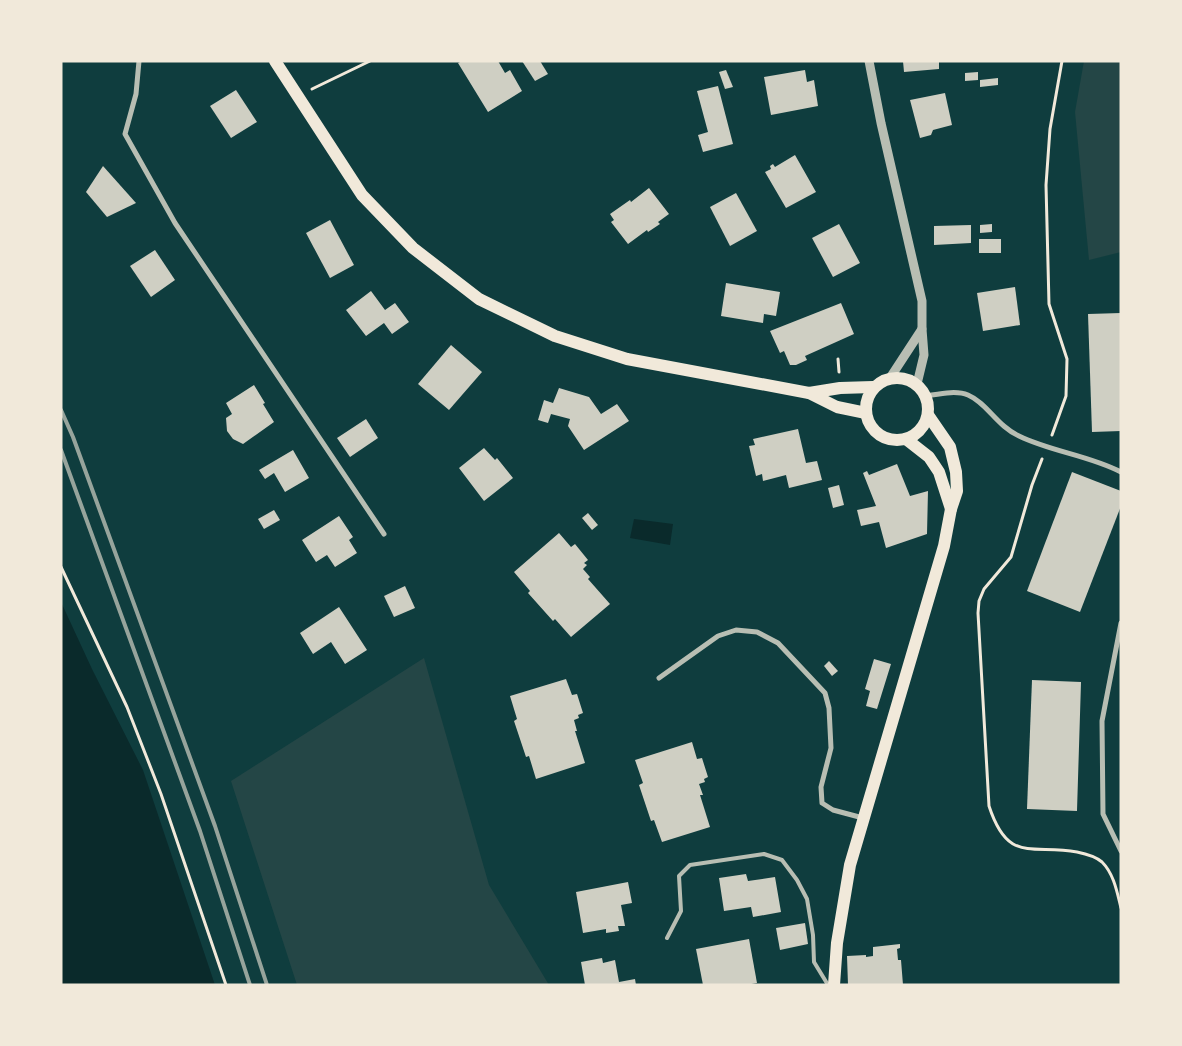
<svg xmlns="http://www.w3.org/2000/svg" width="1182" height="1046" viewBox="0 0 1182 1046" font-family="Manrope,sans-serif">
	<rect width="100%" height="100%" fill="#0f3d3e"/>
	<g fill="#244646">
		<path d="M1084,61H1121V252L1089,260L1075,112Z"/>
		<path d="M424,658L489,885L549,985H297L231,781Z"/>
	</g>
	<g fill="#0a2a2b">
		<path d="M634,519L673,524L670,545L630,538Z"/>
		<path d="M61,602L92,669L143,770L215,985H61Z"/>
	</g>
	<g fill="#cfcfc3">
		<path d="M462,61H498L505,73L510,70L522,91L488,112L458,63Z"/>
		<path d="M522,61H540L548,74L535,81Z"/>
		<path d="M903,61H939V69L904,72Z"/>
		<path d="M726,70L733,87L725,89L719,72Z"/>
		<path d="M805,70L807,82L814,80L818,106L771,115L764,77Z"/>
		<path d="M978,72V80L965,81V73Z"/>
		<path d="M998,78V85L980,87V80Z"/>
		<path d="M718,86L733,144L703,152L698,135L708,132L697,91Z"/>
		<path d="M236,90L257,122L231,138L210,106Z"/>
		<path d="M945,93L952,125L933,130L931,135L920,138L910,100Z"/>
		<path d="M795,155L816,192L786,208L765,172L771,169L770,166L773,164L775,167Z"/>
		<path d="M103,166L136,203L107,217L86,192Z"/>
		<path d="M649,188L669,214L658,222L660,224L648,232L647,230L628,244L611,222L614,220L610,214L630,200L631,202Z"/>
		<path d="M736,193L757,231L730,246L710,207Z"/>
		<path d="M330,220L354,265L330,278L306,233Z"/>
		<path d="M839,224L860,263L833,277L812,238Z"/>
		<path d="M992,224V232L980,233V225Z"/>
		<path d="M971,225V243L934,245V226Z"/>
		<rect x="979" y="239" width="22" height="14"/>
		<path d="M155,250L175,280L151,297L130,266Z"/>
		<path d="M726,283L780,292L776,316L764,314L763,323L721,316Z"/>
		<path d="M1015,287L1020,325L983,331L977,293Z"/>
		<path d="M371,291L385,310L395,303L409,322L392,334L384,323L366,336L346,310Z"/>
		<path d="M841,303L854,334L805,356L807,360L796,365H790L784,351L780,353L770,331Z"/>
		<path d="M1121,313V431L1092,432L1088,314Z"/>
		<path d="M451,345L482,372L449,410L418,384Z"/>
		<path d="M254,385L265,403L263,404L274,422L243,444L233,439L227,431L226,418L232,414L226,403Z"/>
		<path d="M559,388L589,397L601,414L617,404L629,421L584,450L568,426L570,419L551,414L548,423L538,420L544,400L553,403Z"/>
		<path d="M366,419L378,438L350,457L337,438Z"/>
		<path d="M798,429L806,463L817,461L822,480L789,488L786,475L763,481L762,474L756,476L749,446L755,445L753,439Z"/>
		<path d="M484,448L495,460L497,458L513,478L484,501L459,468Z"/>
		<path d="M293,450L309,478L285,492L274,473L265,479L259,470Z"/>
		<path d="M897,464L910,496L928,491L927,534L886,548L879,522L861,526L857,510L876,506L863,473L867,471L869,475Z"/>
		<path d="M1072,472L1121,491V506L1080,612L1027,591Z"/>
		<path d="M839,485L844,505L833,508L828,488Z"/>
		<path d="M274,510L280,520L264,529L258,519Z"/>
		<path d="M588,513L598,525L592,530L582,518Z"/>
		<path d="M339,516L353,537L349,540L357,553L335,567L327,555L316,562L302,540Z"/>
		<path d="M559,533L571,547L575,544L588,560L584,563L587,565L583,569L590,577L588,579L610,604L571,637L555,619L553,621L528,593L530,591L514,572Z"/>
		<path d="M405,586L415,608L394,617L384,596Z"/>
		<path d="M339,607L367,650L345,664L331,642L313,654L300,633Z"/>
		<path d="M874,659L891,664L877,709L866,706L870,691L865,689Z"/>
		<path d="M829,661L838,671L832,676L824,666Z"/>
		<path d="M566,679L572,695L577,694L583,713L578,715L579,718L574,720L577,731H575L585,763L536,779L529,756L526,757L514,721L517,719L510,696Z"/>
		<path d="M1032,680L1081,682L1077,811L1027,809Z"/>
		<path d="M692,742L697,759L702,758L708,777L704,779L705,782L699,784L703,795H700L710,827L662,842L654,820L651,821L639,785L643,783L635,760Z"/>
		<path d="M746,874L748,881L775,877L781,912L753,917L751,907L724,911L719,878Z"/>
		<path d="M628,882L632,903L621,905L625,926H618L619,931L606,933V929L583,933L576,892Z"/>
		<path d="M805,923L808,944L780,950L776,928Z"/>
		<path d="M749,939L757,983L746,985H703L696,949Z"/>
		<path d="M900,944V948L897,949L898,960H901L903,985H848L847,956L866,955V957L873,956V947Z"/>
		<path d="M602,958L603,963L615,960L619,982L635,979L636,985H585L581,962Z"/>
	</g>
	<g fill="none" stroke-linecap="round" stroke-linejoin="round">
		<g stroke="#f1e9da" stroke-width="3">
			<path d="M312,89L370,61"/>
			<path d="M838,359L839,372"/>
			<path d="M1052,435L1066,396L1067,359L1049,304L1046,185L1050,129L1062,61"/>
			<path d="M1042,459L1032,485L1011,557L984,589L979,601L978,613L989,806C1008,864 1031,844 1077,852C1087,854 1095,856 1102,862C1114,874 1117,892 1121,908"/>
			<path d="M61,567L127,707L161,794L226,985"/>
		</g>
		<path stroke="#b8beb3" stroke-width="4" d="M667,938L681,911L679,876L690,865L764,854L782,860L797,880L807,899L813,935L814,962L828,985"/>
		<g stroke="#b8beb3" stroke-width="5">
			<path d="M139,61L136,94L125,134L175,223L384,534"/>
			<path d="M926,396C939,394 956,390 968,395C987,403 997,426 1019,436C1052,452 1088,455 1121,472"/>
			<path d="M1121,623L1102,721L1103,814L1121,851"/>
			<path d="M659,678L718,636L736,630L757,632L778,643L825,693L829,708L831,748L821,787L822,803L833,810L863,818"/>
		</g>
		<g stroke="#b8beb3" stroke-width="9">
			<path d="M869,61L881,123L922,301V329L924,355L917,384"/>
			<path d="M890,378L922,329"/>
		</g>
		<g stroke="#f1e9da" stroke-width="12">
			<path d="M275,61L362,195L413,248L479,299L555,336L627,359L809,393L837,407L866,413"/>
			<circle cx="897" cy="409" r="31"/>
			<path d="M809,393L840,388L873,387"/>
			<path d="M906,439L929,457L939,472L951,509"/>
			<path d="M834,985L837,943L850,865L944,546L951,509L957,491L956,472L950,447L928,415"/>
		</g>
		<g stroke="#97a49c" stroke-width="4">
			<path d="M61,410L73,437L215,826L267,985"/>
			<path d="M61,450L200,831L250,985"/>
		</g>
	</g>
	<rect width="1182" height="1046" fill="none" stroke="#f1e9da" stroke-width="125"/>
</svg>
